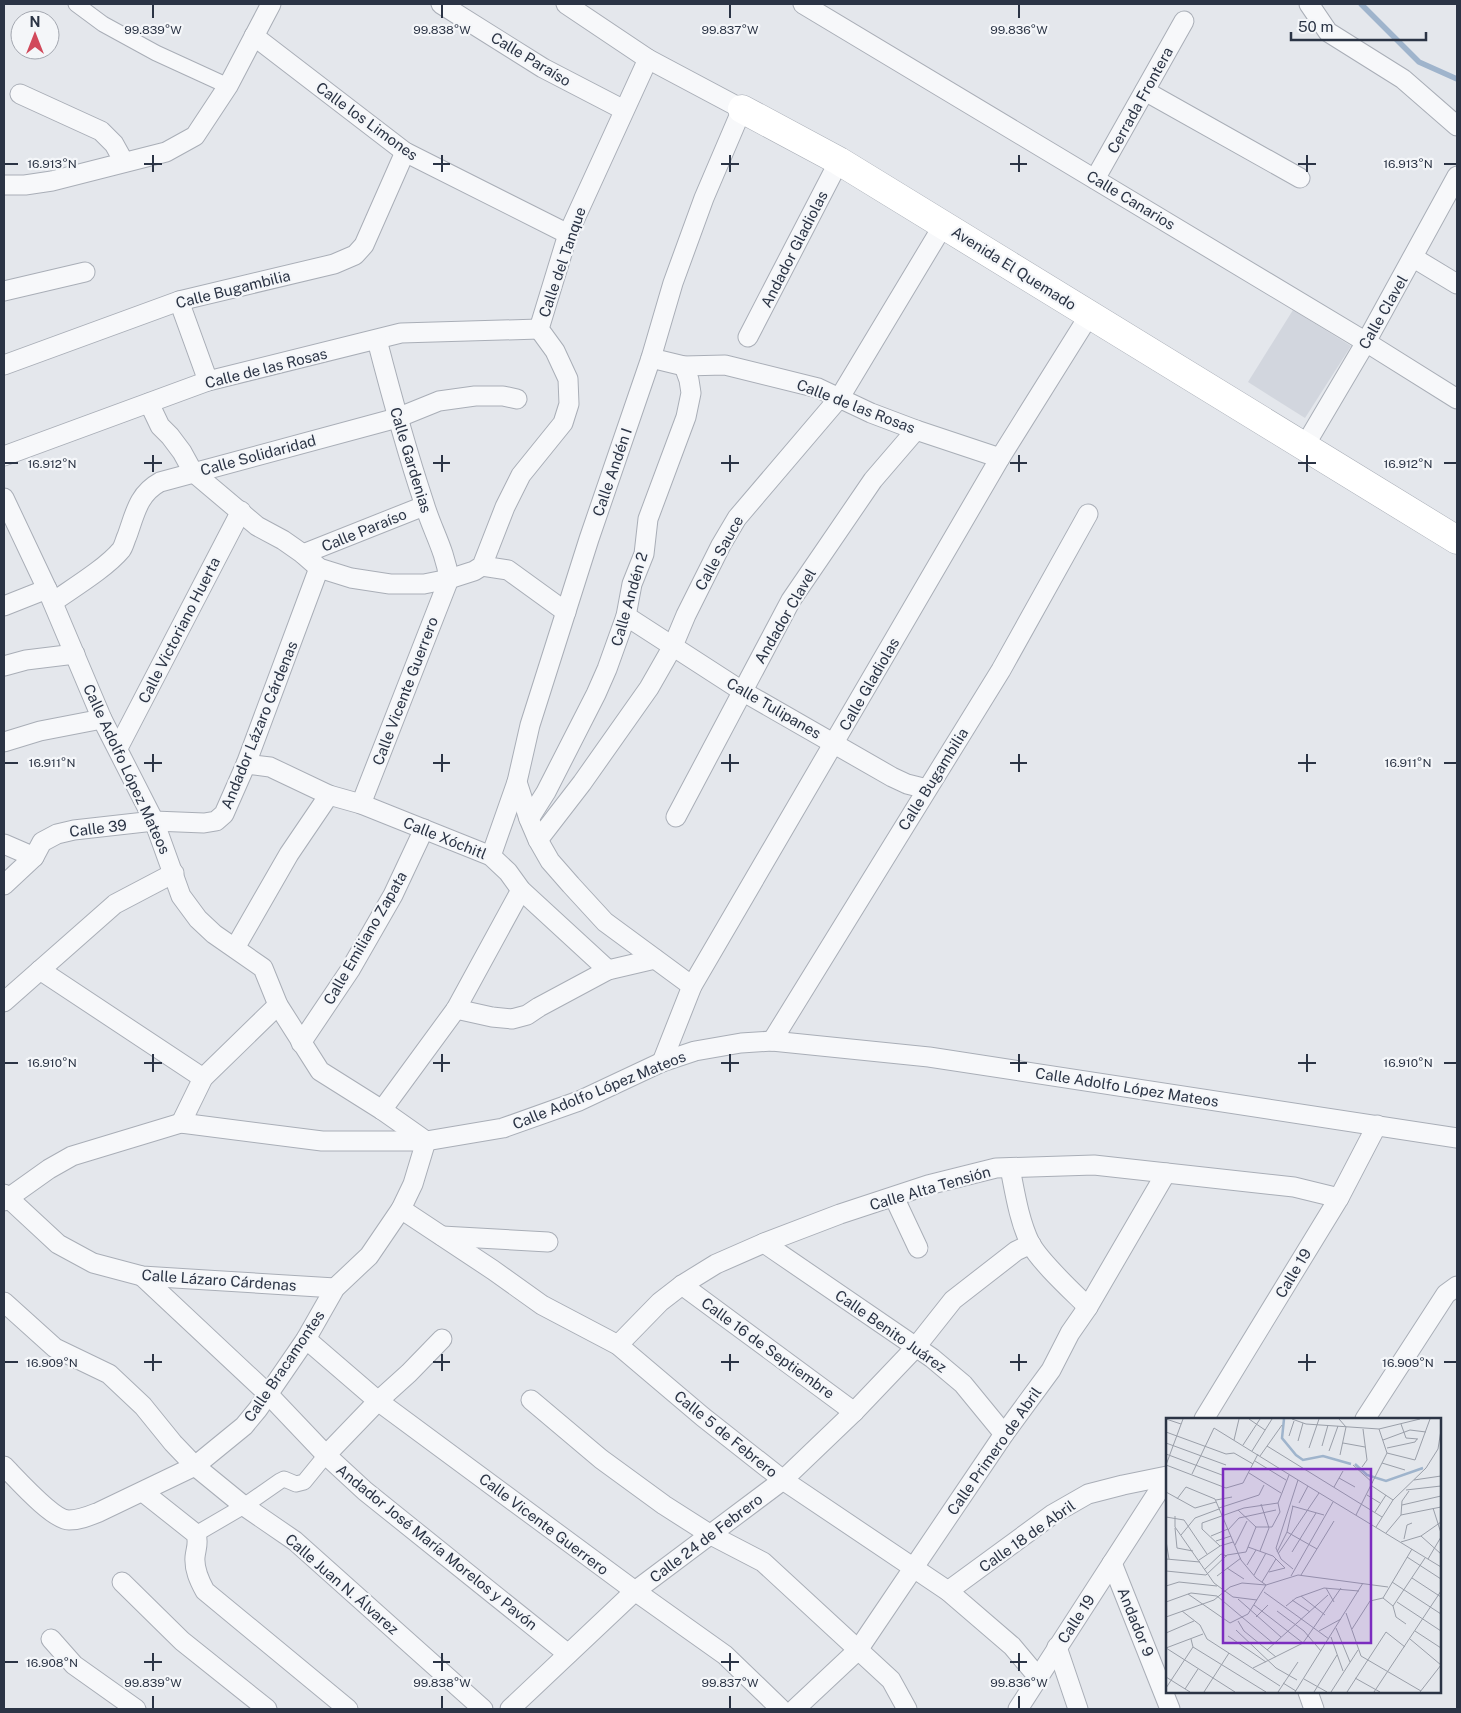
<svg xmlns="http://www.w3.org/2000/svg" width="1461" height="1713" viewBox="0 0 1461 1713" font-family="'Public Sans',sans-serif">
	<rect width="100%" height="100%" fill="#e4e7ec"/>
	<path fill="#d2d6de" d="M1293,310L1351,346L1305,418L1248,382Z"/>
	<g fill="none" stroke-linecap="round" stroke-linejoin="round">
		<path stroke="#9fb4cc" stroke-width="5.5" d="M1361,4L1419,62L1457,79"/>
		<g stroke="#a9aeb7" stroke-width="17">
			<g id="pedestrian">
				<path d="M76,4L103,24L156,53L228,86"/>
				<path d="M196,1534L244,1506L280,1481L284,1479L296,1484L304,1482L326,1455"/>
			</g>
		</g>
		<g stroke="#a9aeb7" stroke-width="21">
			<g id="minor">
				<path d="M441,4L543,68L624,110"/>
				<path d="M566,4L648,59L742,109L704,198L673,283L651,358L589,539L530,725L517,782L529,819L538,840L550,861L571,885L605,922L692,986"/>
				<path d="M803,4L1366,342L1457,399"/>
				<path d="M1309,4L1328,32L1403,79L1457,126"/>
				<path d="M254,36L405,152L568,234"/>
				<path d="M1145,91L1300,178"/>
				<path d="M20,94L101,131L114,144L124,162"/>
				<path d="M1095,179L1184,21"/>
				<path d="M4,185H25L52,181L166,152L195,136L228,86L271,4"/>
				<path d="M1414,258L1457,284"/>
				<path d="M4,291L85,272"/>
				<path d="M179,301L208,381"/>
				<path d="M748,337L839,161"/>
				<path d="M651,358L684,366L725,365L818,388L871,413L916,430L1000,458"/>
				<path d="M4,365L179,301L334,264L355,255L364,245L405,152"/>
				<path d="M149,403L160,426L170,436L182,452L193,472L257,526L283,540L303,554L319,568L351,578L390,584H424L449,579L474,571L482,566L505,507L521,475L563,423L569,404L568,379L555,351L539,329L568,234L648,59"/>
				<path d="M1304,447L1366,342L1457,176"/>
				<path d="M4,456L208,381L401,333L539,329"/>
				<path d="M4,498L47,589L102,719L154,821L181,896L198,919L214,934L263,968L278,1005L320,1071L382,1110L426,1141"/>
				<path d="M303,554L424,506"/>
				<path d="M482,566L508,570L566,612"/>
				<path d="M53,602C73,588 106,568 121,550C124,546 125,540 127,536C135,514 138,494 160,482L397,418L439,401L475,396H503L517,399"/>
				<path d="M4,606L47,589"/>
				<path d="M626,616L742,691L892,777L907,784L927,789"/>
				<path d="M4,666L26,660L75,654"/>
				<path d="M4,742L40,731L102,719"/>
				<path d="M118,748L241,511"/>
				<path d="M246,764L270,767L329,795L361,804L491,856L508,872L521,890L608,970"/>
				<path d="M361,804L449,579C445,550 432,530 424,503C406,449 391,394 377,340"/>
				<path d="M676,817L791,600L873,480L916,430"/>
				<path d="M529,819L546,792L596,694L607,669L626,616L632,584L644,554L648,519L686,417L691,393L689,380L684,366"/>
				<path d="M538,840L582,783L649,688L673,646L686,615L721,545L737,518L840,397L944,224"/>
				<path d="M4,844L34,857"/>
				<path d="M491,856L517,782"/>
				<path d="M4,885L34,857L42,842L57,834L74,830L154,821L204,823L216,821L224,814L246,764L319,568"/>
				<path d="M235,948L289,854L329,795"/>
				<path d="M40,970L203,1078"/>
				<path d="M4,1002L115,904L174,873"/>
				<path d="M456,1009L492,1017L512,1019L527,1015L539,1007L608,970L655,959"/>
				<path d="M772,1041L1001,670L1088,514"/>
				<path d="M301,1043L350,970L393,895L424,829"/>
				<path d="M662,1062L692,986L1000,458L1090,314"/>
				<path d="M382,1110L456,1009L521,890"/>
				<path d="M181,1123L203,1078L278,1005"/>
				<path d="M1010,1168C1015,1193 1019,1220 1030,1243C1040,1262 1072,1291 1088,1307"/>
				<path d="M4,1194L58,1244L93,1263L142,1276L335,1288"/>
				<path d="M894,1197L918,1248"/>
				<path d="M4,1201L49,1169L72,1156L181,1123L322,1141H426L503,1128L579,1101L662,1062L695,1051L741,1043L772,1041L929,1057L1457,1138"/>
				<path d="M401,1209L493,1270L542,1305L618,1345L703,1417L783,1480L948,1591L1012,1646L1038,1677"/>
				<path d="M442,1236L548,1242"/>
				<path d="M764,1243L932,1358L963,1384L1004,1434"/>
				<path d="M142,1276L268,1394L326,1455L365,1491L568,1654"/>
				<path d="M682,1285L854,1412"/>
				<path d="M4,1302L55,1348L109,1374L143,1406L173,1443L195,1466L244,1506L295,1541L483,1709"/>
				<path d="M306,1339L378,1401L635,1591L725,1655L781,1709"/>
				<path d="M618,1345L660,1302L682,1285L716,1264L764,1243L840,1214L928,1185L996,1168L1094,1165L1294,1187L1339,1198"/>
				<path d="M531,1400L601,1459L664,1505L711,1535L763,1562L891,1680L907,1709"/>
				<path d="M1204,1419L1339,1198L1377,1125"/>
				<path d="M1365,1419L1446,1294L1457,1286"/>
				<path d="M326,1455L378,1401L409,1373L442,1339"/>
				<path d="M4,1466C16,1478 53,1520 69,1520C80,1520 89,1516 99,1512L195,1466L244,1426L258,1409L306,1339L335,1288L369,1256L401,1209L413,1184L426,1141"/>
				<path d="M143,1492L196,1534C199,1543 196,1548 195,1557C194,1569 199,1580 205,1591L348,1709"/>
				<path d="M1112,1563L1170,1709"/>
				<path d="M122,1582L182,1641L267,1709"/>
				<path d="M948,1591L1053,1514L1088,1494L1123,1485L1167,1476"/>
				<path d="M51,1639L74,1665L136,1709"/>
				<path d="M1057,1647L1078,1709"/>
				<path d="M1308,1692L1314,1709"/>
				<path d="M510,1709L635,1591L783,1480L854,1412L915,1348L953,1300L1016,1251L1031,1244"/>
				<path d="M795,1709L858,1650L1004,1434L1051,1370L1070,1333L1088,1307L1166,1173"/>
				<path d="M1018,1709L1167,1478"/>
			</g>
		</g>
		<g stroke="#a9aeb7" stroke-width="29">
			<path id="secondary" d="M742,109L839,161L1457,540"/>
		</g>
		<use href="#pedestrian" stroke="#f7f8fa" stroke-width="15"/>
		<use href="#minor" stroke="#f7f8fa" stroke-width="19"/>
		<use href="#secondary" stroke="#fff" stroke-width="28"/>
	</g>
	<path fill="none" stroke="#2b3445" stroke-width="2" d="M153,5V18M442,5V18M730,5V18M1019,5V18M153,155V172M442,155V172M730,155V172M1019,155V172M1307,155V172M5,164H18M144,164H162M433,164H450M721,164H739M1010,164H1027M1298,164H1316M1444,164H1456M153,455V472M442,455V472M730,455V472M1019,455V472M1307,455V472M5,463H18M144,463H162M433,463H450M721,463H739M1010,463H1027M1298,463H1316M1444,463H1456M153,754V772M442,754V772M730,754V772M1019,754V772M1307,754V772M5,763H18M144,763H162M433,763H450M721,763H739M1010,763H1027M1298,763H1316M1444,763H1456M153,1054V1072M442,1054V1072M730,1054V1072M1019,1054V1072M1307,1054V1072M5,1063H18M144,1063H162M433,1063H450M721,1063H739M1010,1063H1027M1298,1063H1316M1444,1063H1456M153,1354V1371M442,1354V1371M730,1354V1371M1019,1354V1371M1307,1354V1371M5,1362H18M144,1362H162M433,1362H450M721,1362H739M1010,1362H1027M1298,1362H1316M1444,1362H1456M153,1653V1671M442,1653V1671M730,1653V1671M1019,1653V1671M5,1662H18M144,1662H162M433,1662H450M721,1662H739M1010,1662H1027M153,1696V1708M442,1696V1708M730,1696V1708M1019,1696V1708"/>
	<g text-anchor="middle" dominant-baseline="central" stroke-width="4.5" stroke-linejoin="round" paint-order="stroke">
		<g font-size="15" fill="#2b3445" stroke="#f4f6f9">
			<text transform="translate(531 59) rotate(31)">Calle Paraíso</text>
			<text transform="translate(1140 100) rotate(-61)">Cerrada Frontera</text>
			<text transform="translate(367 121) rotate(36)">Calle los Limones</text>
			<text transform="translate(1131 200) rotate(31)">Calle Canarios</text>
			<text transform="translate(794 249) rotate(-63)">Andador Gladiolas</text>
			<text transform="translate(562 262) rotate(-71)">Calle del Tanque</text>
			<text transform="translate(1014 268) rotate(32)">Avenida El Quemado</text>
			<text transform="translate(233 289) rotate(-14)">Calle Bugambilia</text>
			<text transform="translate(1383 312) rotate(-60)">Calle Clavel</text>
			<text transform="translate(266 368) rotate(-14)">Calle de las Rosas</text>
			<text transform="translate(856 406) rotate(21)">Calle de las Rosas</text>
			<text transform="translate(258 455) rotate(-15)">Calle Solidaridad</text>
			<text transform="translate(411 460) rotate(73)">Calle Gardenias</text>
			<text transform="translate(612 472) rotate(-71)">Calle Andén I</text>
			<text transform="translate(364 530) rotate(-22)">Calle Paraíso</text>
			<text transform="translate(719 553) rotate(-61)">Calle Sauce</text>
			<text transform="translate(629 599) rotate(-74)">Calle Andén 2</text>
			<text transform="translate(785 616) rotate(-60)">Andador Clavel</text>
			<text transform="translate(179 630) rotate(-63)">Calle Victoriano Huerta</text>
			<text transform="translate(869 684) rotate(-60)">Calle Gladiolas</text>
			<text transform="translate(405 691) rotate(-69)">Calle Vicente Guerrero</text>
			<text transform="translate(774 708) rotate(30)">Calle Tulipanes</text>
			<text transform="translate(259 725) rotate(-68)">Andador Lázaro Cárdenas</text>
			<text transform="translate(127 769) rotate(65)">Calle Adolfo López Mateos</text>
			<text transform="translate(933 779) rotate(-58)">Calle Bugambilia</text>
			<text transform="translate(98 828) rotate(-7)">Calle 39</text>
			<text transform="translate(445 838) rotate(22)">Calle Xóchitl</text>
			<text transform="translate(365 938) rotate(-60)">Calle Emiliano Zapata</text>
			<text transform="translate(1127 1087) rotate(9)">Calle Adolfo López Mateos</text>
			<text transform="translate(599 1090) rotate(-22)">Calle Adolfo López Mateos</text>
			<text transform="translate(930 1188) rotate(-16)">Calle Alta Tensión</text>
			<text transform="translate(1293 1273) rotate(-59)">Calle 19</text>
			<text transform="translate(219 1280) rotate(4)">Calle Lázaro Cárdenas</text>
			<text transform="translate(891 1331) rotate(35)">Calle Benito Juárez</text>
			<text transform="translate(768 1348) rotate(36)">Calle 16 de Septiembre</text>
			<text transform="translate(284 1366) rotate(-56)">Calle Bracamontes</text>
			<text transform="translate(726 1434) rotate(39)">Calle 5 de Febrero</text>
			<text transform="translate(994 1451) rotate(-55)">Calle Primero de Abril</text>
			<text transform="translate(544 1524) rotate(37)">Calle Vicente Guerrero</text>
			<text transform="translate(1027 1536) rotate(-35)">Calle 18 de Abril</text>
			<text transform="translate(706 1538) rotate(-37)">Calle 24 de Febrero</text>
			<text transform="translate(437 1547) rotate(39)">Andador José María Morelos y Pavón</text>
			<text transform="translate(342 1584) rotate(41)">Calle Juan N. Álvarez</text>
			<text transform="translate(1076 1619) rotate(-57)">Calle 19</text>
			<text transform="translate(1136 1622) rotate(68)">Andador 9</text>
		</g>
	</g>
	<g transform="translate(1166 1418)">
		<rect width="275" height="275" fill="#e4e7ec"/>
		<path fill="none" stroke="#9fb4cc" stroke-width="2.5" d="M118,1L116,20L130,37L137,42L157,38L185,46M189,46L201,57L220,63L257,50"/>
		<path fill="none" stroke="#9a9fa9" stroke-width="1" d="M0,1L15,6M83,1L99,12M126,1L140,6L213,11L254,1M173,1L180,9L174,37M235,6L240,20L252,21M0,14L60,36L68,35L87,46M123,18L128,3M68,22L73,1M217,22L244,12L260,14M132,23L137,5M0,25L60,47M177,25L199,29M77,27L94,1M101,28L216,99M156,28L162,7M143,30L153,1M221,30L249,24L251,21M86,33L106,1M163,33L172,8M221,35L249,42L264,1M0,36L56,57M94,38L116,7M89,43L120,62M216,45L239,52M0,47L60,70L77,65L92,36M0,47L17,1M187,47L207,65M196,49L201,42L197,11M83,55L115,75M26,56L48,10L132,62L110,130L115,141L127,151M173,60L189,69M132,62L275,149M248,62L275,58M206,68L227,82M168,69L177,53M240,72L275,68M0,74L29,90L50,84M201,77L214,85M11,81L20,69L49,81L75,142L90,160L100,167M50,82L66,79M133,85L142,68M236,87L275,78M126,88L158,97M53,90L93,77L98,67M267,90L275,115M72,92L90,109H106L114,94L112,85L123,57M209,94L220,77M190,97L221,35L213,11M235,97L236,83L243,73M9,98V109L48,165L67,179L91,182M0,99L18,102L41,136M210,109L227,82L260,50L272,31L275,12M9,110L11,130L27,133M62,112L73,100L110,92M121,114L151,131M220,115L235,97L275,89M15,117L29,100L53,91M45,118L62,111M255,118L275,136M238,121L241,107L246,105M0,123L3,141M50,123L65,118M235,124L255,118L275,104M69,127L81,103M54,128L36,111V105L78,90L112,85M82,129L107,138L119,150M94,133L103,110L95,86M111,134L121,114L127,88M126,134L150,95M112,136L153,75M241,139L275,161M0,141L34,144M262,141L275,119M33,142L54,128L67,124M81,147L90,132M61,150L78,161M38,152L55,136L61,138M0,153L40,157L61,137L80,134L90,109M103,154L119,150M88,157L100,135M135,157L168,103M51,158L75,140M125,158L167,84M246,160L275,179M96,164L110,141M226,164L275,196M0,168L13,164L51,168M160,170L168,184M98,174L163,221M22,176L64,205L82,196L100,167M135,178L159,197M217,180L246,131M217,180L227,188L230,199L240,206M72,181L115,219M126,182L144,194M0,184L25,175L51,178L108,226M231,184L275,213M88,187L137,225M120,188L130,180L158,170L193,173M227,188L259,140M16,193L34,207L41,221L114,268M111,193L138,213L155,233M180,195L195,238L255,273M0,199L48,182L64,169L76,165L100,167L132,157L222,169M90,199L102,187M72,203L78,213L110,239M170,210L184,244M186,211L204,183L217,180M70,212L110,250L131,262M153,213L175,201M249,213L275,230M220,214L239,229M0,215L28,203M62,218L100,244M165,219L177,253M25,221L27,229L100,274M244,221L275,247M0,230L69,274M0,230L37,216M101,232L162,177M87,250L137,225L175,170M0,259L24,274M189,260L214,274M138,261L161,274M117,265L130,273M0,270L27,229M19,271L32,251M38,274L63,235M112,274L132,244M129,274L197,165M148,274L171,237M165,274L192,232M181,274L220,214M208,274L275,173M254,274L275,247"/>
		<path fill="#7b2cbf" fill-opacity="0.15" stroke="#7b2cbf" stroke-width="2.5" d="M57,51H205V225H57Z"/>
		<rect width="275" height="275" fill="none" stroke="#2b3445" stroke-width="2.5"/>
	</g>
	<g font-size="12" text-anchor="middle" fill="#2b3445" stroke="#f4f6f9" stroke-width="4.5" stroke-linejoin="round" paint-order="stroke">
		<text x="153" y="34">99.839°W</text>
		<text x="442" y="34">99.838°W</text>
		<text x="730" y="34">99.837°W</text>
		<text x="1019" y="34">99.836°W</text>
		<text x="52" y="168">16.913°N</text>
		<text x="1408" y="168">16.913°N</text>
		<text x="52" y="468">16.912°N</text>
		<text x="1408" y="468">16.912°N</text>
		<text x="52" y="767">16.911°N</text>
		<text x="1408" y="767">16.911°N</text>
		<text x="52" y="1067">16.910°N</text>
		<text x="1408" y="1067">16.910°N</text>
		<text x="52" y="1367">16.909°N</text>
		<text x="1408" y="1367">16.909°N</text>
		<text x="52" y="1667">16.908°N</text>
		<text x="153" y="1687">99.839°W</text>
		<text x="442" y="1687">99.838°W</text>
		<text x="730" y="1687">99.837°W</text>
		<text x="1019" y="1687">99.836°W</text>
	</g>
	<rect width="1461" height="1713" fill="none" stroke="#2b3445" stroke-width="10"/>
	<g transform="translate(35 35)"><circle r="24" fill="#f4f6f9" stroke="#a4a8b1"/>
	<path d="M0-4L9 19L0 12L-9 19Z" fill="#d1495b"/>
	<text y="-8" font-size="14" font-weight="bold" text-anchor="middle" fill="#2b3445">N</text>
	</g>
	<path d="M1291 32v8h135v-8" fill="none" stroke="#2b3445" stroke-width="2.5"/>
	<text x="1298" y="32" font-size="15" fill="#2b3445" stroke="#f4f6f9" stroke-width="4" paint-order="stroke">50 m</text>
</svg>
